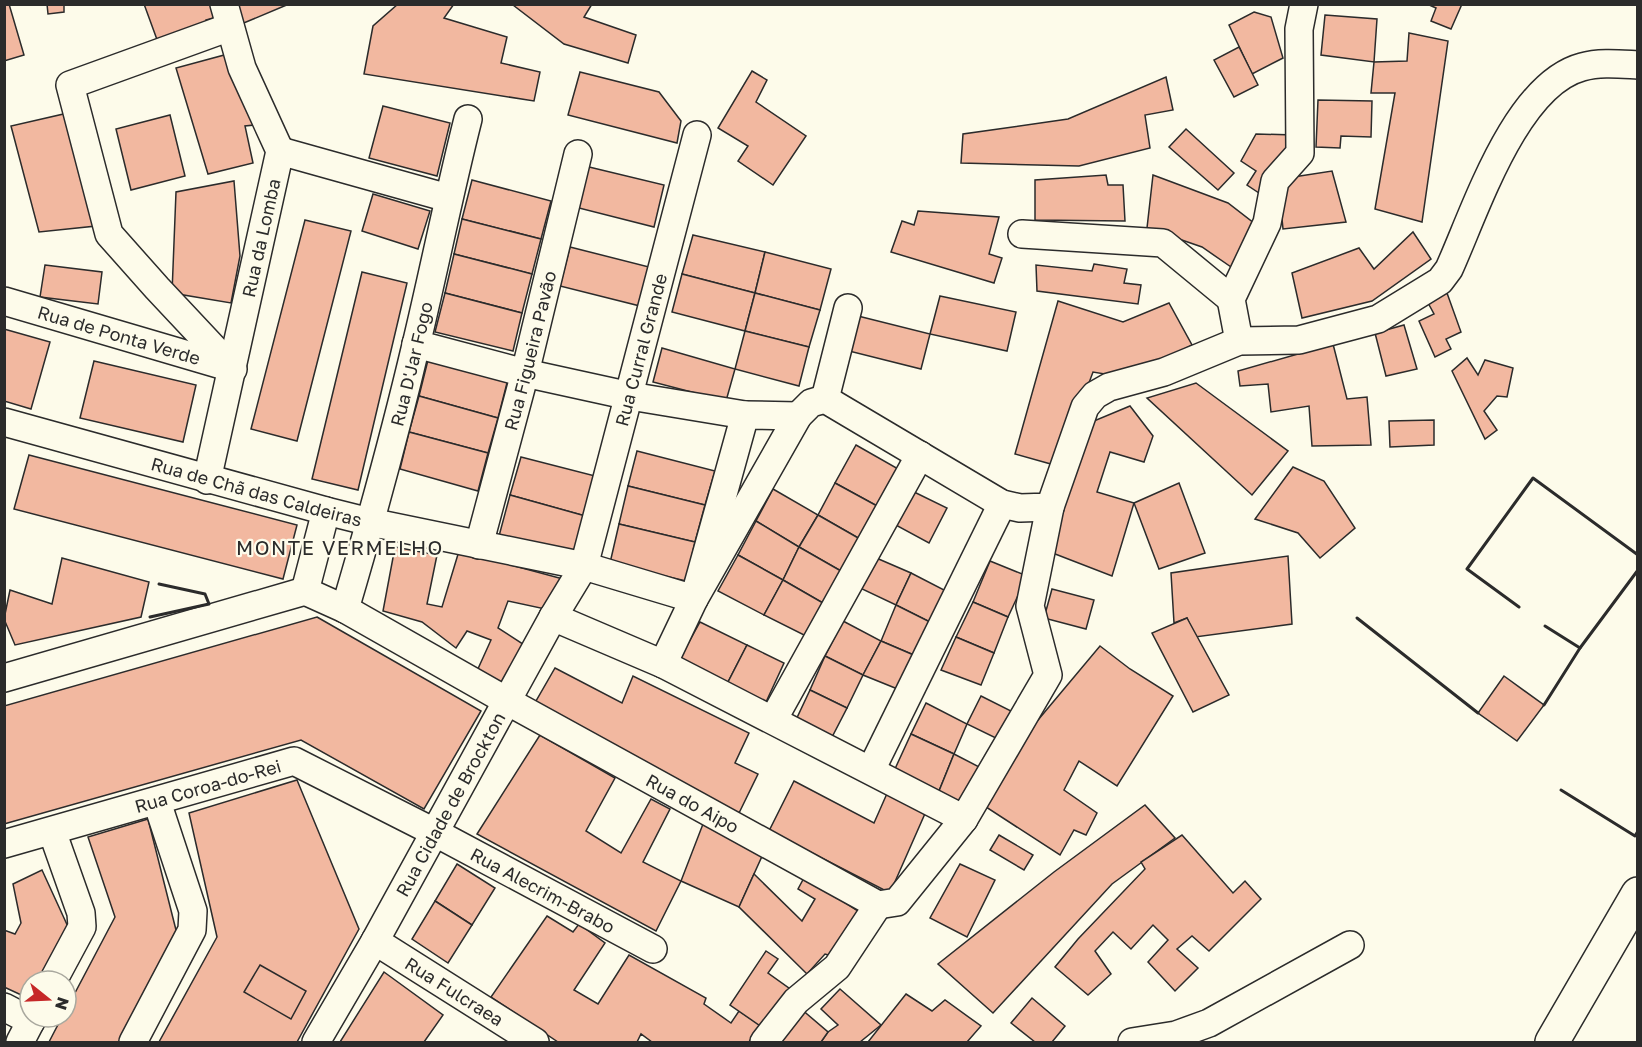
<svg xmlns="http://www.w3.org/2000/svg" width="1642" height="1047" viewBox="0 0 1642 1047" font-family="'Golos Text',sans-serif">
	<rect width="100%" height="100%" fill="#fdfbea"/>
	<g fill="#f2b8a0" stroke="#2b2b2b" stroke-width="1.5">
		<path d="M4,4H9L24,55L4,61Z"/>
		<path d="M47,4H64V12L48,14Z"/>
		<path d="M144,4H214L217,17L206,20L209,28L159,45Z"/>
		<path d="M233,4H289L239,25Z"/>
		<path d="M398,4H454L444,18L507,37L501,63L540,72L534,101L364,74L373,26Z"/>
		<path d="M592,4L584,17L636,35L628,63L564,44L513,5Z"/>
		<path d="M1427,4H1462L1451,29L1431,21L1436,8Z"/>
		<path d="M1254,12L1271,17L1283,58L1252,74L1229,25Z"/>
		<path d="M1325,15L1377,19L1374,62L1321,55Z"/>
		<path d="M1409,33L1448,41L1422,222L1375,209L1395,93H1371L1374,62L1407,61Z"/>
		<path d="M1239,47L1258,85L1234,97L1214,60Z"/>
		<path d="M228,54L254,125L245,126L253,163L208,174L176,68Z"/>
		<path d="M752,71L767,80L756,102L806,136L773,185L738,161L748,146L718,128Z"/>
		<path d="M580,72L659,92L681,121L677,143L568,115Z"/>
		<path d="M1166,77L1173,110L1145,115L1150,148L1079,166L961,163L963,134L1068,119Z"/>
		<path d="M1318,100L1372,101L1371,137L1341,136L1340,148L1316,147Z"/>
		<path d="M383,106L450,123L437,176L369,158Z"/>
		<path d="M68,113L96,226L39,232L11,126Z"/>
		<path d="M170,115L185,176L131,190L116,129Z"/>
		<path d="M1186,129L1234,173L1218,190L1169,147Z"/>
		<path d="M1256,134L1294,135L1262,195L1247,185L1256,171L1241,161Z"/>
		<path d="M585,166L664,185L654,227L575,207Z"/>
		<path d="M1332,171L1346,222L1283,229L1279,188L1287,178Z"/>
		<path d="M1106,175L1108,185H1123L1125,221L1035,220V180Z"/>
		<path d="M1153,175L1228,203L1259,227L1234,269L1202,247L1147,228Z"/>
		<path d="M472,180L551,201L541,239L462,219Z"/>
		<path d="M234,181L240,256L231,303L172,293L176,192Z"/>
		<path d="M373,194L430,211L418,249L362,231Z"/>
		<path d="M918,211L999,217L989,254L1002,258L994,283L891,252L902,221L914,225Z"/>
		<path d="M462,219L541,239L532,274L454,254Z"/>
		<path d="M305,220L351,231L297,441L251,429Z"/>
		<path d="M1413,232L1431,259L1372,301L1302,318L1292,273L1359,248L1374,269Z"/>
		<path d="M693,235L765,252L755,293L682,274Z"/>
		<path d="M570,247L649,267L640,306L560,286Z"/>
		<path d="M765,252L831,269L820,310L755,293Z"/>
		<path d="M454,254L532,274L522,313L445,293Z"/>
		<path d="M1094,264L1127,269L1124,283L1141,285L1138,304L1037,291L1036,265L1092,271Z"/>
		<path d="M45,265L102,272L98,304L40,297Z"/>
		<path d="M362,272L407,283L358,490L312,479Z"/>
		<path d="M682,274L755,293L745,331L672,312Z"/>
		<path d="M445,293L522,313L513,351L435,332Z"/>
		<path d="M755,293L820,310L809,347L745,331Z"/>
		<path d="M1447,293L1461,332L1446,339L1451,349L1435,357L1419,321L1434,314L1427,301Z"/>
		<path d="M940,296L1016,312L1007,351L930,334Z"/>
		<path d="M1058,301L1123,322L1169,303L1192,345L1129,378L1093,372L1058,466L1015,454Z"/>
		<path d="M854,315L930,334L921,369L845,350Z"/>
		<path d="M1404,325L1417,369L1386,376L1375,333Z"/>
		<path d="M4,329L50,342L31,409L4,401Z"/>
		<path d="M745,331L809,347L799,386L735,369Z"/>
		<path d="M1333,344L1347,399L1367,397L1371,445L1312,446L1309,406L1271,412L1268,384L1240,386L1238,371Z"/>
		<path d="M662,348L735,369L726,401L653,382Z"/>
		<path d="M1467,358L1478,375L1485,360L1513,368L1507,397L1497,396L1484,411L1497,430L1485,439L1452,371Z"/>
		<path d="M428,360L508,379L498,418L419,396Z"/>
		<path d="M94,361L196,385L183,442L80,418Z"/>
		<path d="M1196,383L1288,451L1252,495L1147,398Z"/>
		<path d="M419,396L498,418L488,453L409,432Z"/>
		<path d="M1130,406L1153,436L1144,462L1110,452L1097,492L1134,503L1112,576L1050,552L1089,423Z"/>
		<path d="M1434,420V445L1390,447L1389,421Z"/>
		<path d="M409,432L488,453L478,491L400,469Z"/>
		<path d="M856,445L900,470L879,507L835,483Z"/>
		<path d="M637,451L715,471L705,505L628,486Z"/>
		<path d="M29,455L297,525L283,579L14,509Z"/>
		<path d="M521,457L599,477L589,517L510,495Z"/>
		<path d="M1293,467L1324,481L1355,528L1320,558L1298,533L1255,519Z"/>
		<path d="M835,483L879,507L860,539L818,515Z"/>
		<path d="M1179,483L1205,553L1159,569L1134,503Z"/>
		<path d="M628,486L705,505L695,542L619,524Z"/>
		<path d="M773,489L818,515L799,547L756,521Z"/>
		<path d="M908,489L947,508L929,543L892,523Z"/>
		<path d="M510,495L589,517L578,557L499,536Z"/>
		<path d="M818,515L860,539L841,571L799,547Z"/>
		<path d="M756,521L799,547L783,580L738,555Z"/>
		<path d="M619,524L695,542L686,581L610,563Z"/>
		<path d="M395,547L437,555L427,604L442,607L459,551L563,579L545,609L508,601L498,628L526,646L502,687L477,671L491,640L467,631L456,648L422,622L383,611Z"/>
		<path d="M799,547L841,571L823,603L783,580Z"/>
		<path d="M738,555L783,580L764,615L718,591Z"/>
		<path d="M1288,556L1292,624L1195,637L1187,618L1174,623L1171,573Z"/>
		<path d="M874,557L911,573L896,605L860,588Z"/>
		<path d="M62,558L149,582L141,617L15,645L4,619L10,590L52,604Z"/>
		<path d="M990,561L1027,576L1008,617L973,602Z"/>
		<path d="M911,573L948,592L932,623L896,605Z"/>
		<path d="M783,580L823,603L806,636L764,615Z"/>
		<path d="M1052,589L1094,600L1086,629L1044,618Z"/>
		<path d="M973,602L1008,617L994,653L956,637Z"/>
		<path d="M896,605L932,623L916,656L881,641Z"/>
		<path d="M317,617L481,711L424,809L301,740L4,824V706Z"/>
		<path d="M1187,618L1229,695L1193,712L1152,633Z"/>
		<path d="M843,621L881,641L863,675L825,656Z"/>
		<path d="M700,622L747,645L727,684L679,660Z"/>
		<path d="M956,637L994,653L981,685L941,670Z"/>
		<path d="M881,641L916,656L900,690L863,675Z"/>
		<path d="M747,645L784,663L766,702L727,684Z"/>
		<path d="M1100,646L1130,669L1173,696L1117,786L1079,761L1064,790L1097,813L1086,835L1074,830L1060,855L986,807L1033,726Z"/>
		<path d="M825,656L863,675L847,708L810,690Z"/>
		<path d="M555,668L622,703L633,676L749,733L735,763L758,774L739,813L532,708Z"/>
		<path d="M1504,676L1544,705L1517,741L1478,713Z"/>
		<path d="M810,690L847,708L831,739L795,722Z"/>
		<path d="M981,696L1017,714L1004,742L967,724Z"/>
		<path d="M926,703L967,724L954,754L911,734Z"/>
		<path d="M911,734L954,754L939,791L894,771Z"/>
		<path d="M540,735L615,778L586,831L621,853L651,799L670,809L643,862L681,881L656,931L477,834Z"/>
		<path d="M954,754L985,770L966,805L939,791Z"/>
		<path d="M297,780L359,929L297,1042H159L217,937L189,813Z"/>
		<path d="M794,781L874,823L889,789L927,809L890,893L769,831Z"/>
		<path d="M1145,805L1175,838L1112,884L993,1013L938,964L1054,872Z"/>
		<path d="M148,819L177,934L119,1042H49L62,1017H66V1010L115,917L88,837Z"/>
		<path d="M703,824L763,854L739,907L681,881Z"/>
		<path d="M999,835L1033,855L1024,870L990,850Z"/>
		<path d="M1182,835L1233,893L1245,881L1261,899L1209,951L1192,936L1177,949L1198,968L1175,991L1148,962L1168,940L1153,925L1131,949L1113,932L1095,951L1111,974L1088,995L1055,967L1078,939L1145,869L1141,862Z"/>
		<path d="M457,864L495,888L472,925L435,901Z"/>
		<path d="M960,864L995,880L967,937L930,918Z"/>
		<path d="M42,870L69,929L41,981H30V999L4,987V930L15,934L21,923L13,884Z"/>
		<path d="M754,874L802,921L815,899L798,889L805,876L861,913L836,957L825,954L807,974L739,907Z"/>
		<path d="M435,901L472,925L448,963L412,939Z"/>
		<path d="M547,916L573,932L579,924L605,943L574,990L598,1004L629,955L706,998L704,1004L731,1023L739,1011L760,1025L749,1042H652L641,1034L637,1042H558L491,997Z"/>
		<path d="M766,951L778,959L768,973L793,991L766,1030L730,1005Z"/>
		<path d="M260,965L306,991L291,1019L244,992Z"/>
		<path d="M384,972L443,1015L424,1042H340Z"/>
		<path d="M840,989L881,1025L860,1042H821L828,1032L838,1025L821,1009Z"/>
		<path d="M906,994L932,1011L945,1000L981,1026L967,1042H868Z"/>
		<path d="M1032,998L1065,1026L1052,1042H1035L1011,1023Z"/>
		<path d="M800,1008L828,1032L821,1042H771Z"/>
	</g>
	<g fill="none" stroke-linecap="round" stroke-linejoin="round">
		<g stroke="#2b2b2b" stroke-width="30">
			<g id="minor">
				<path d="M230,27L70,85L109,234L157,288L233,369"/>
				<path d="M280,151L448,198"/>
				<path d="M1022,234L1163,243L1231,299"/>
				<path id="s1" d="M4,301L232,368"/>
				<path d="M1239,341L1231,299L1267,223L1275,181L1300,153L1299,29L1304,4"/>
				<path d="M416,344L525,373L630,396L745,415"/>
				<path d="M825,399L848,308"/>
				<path id="s2" d="M4,422L326,511L370,522L584,566L694,599L798,416L811,403L825,399L1002,504L1020,508L1050,507L1085,407L1095,395L1109,387L1164,372L1239,341L1299,340L1378,319L1440,281L1449,269C1475,212 1515,85 1582,67C1600,62 1619,64 1638,65"/>
				<path id="s3" d="M207,480L280,151L242,68L224,4"/>
				<path id="s4" d="M479,545L525,373L578,154"/>
				<path id="s5" d="M305,591L345,609L507,701L878,905"/>
				<path d="M305,591L326,511"/>
				<path id="s6" d="M345,609C371,521 395,434 416,345C434,270 449,194 468,119"/>
				<path d="M553,617L663,664L694,599L745,415L798,416"/>
				<path d="M663,664L964,819"/>
				<path d="M4,678L305,591"/>
				<path d="M773,720L920,455"/>
				<path d="M871,770L1002,504"/>
				<path d="M52,831L81,913L82,927L53,981"/>
				<path id="s7" d="M4,844L294,761L434,832L653,949"/>
				<path d="M878,905L897,902L964,819L1048,675L1030,606L1050,507"/>
				<path id="s8" d="M375,941L535,1042"/>
				<path d="M4,1007L31,1021"/>
				<path d="M20,1042L33,1017"/>
				<path d="M133,1042L192,930L193,911L157,802"/>
				<path id="s9" d="M316,1042L375,941L553,617L584,566L697,135"/>
				<path d="M764,1042L796,1001L837,967L878,905"/>
				<path d="M1132,1042L1176,1035L1209,1023L1350,945"/>
			</g>
		</g>
		<g stroke="#2b2b2b" stroke-width="36">
			<path id="major" d="M1552,1042L1638,894"/>
		</g>
		<use href="#minor" stroke="#fdfbea" stroke-width="27"/>
		<use href="#major" stroke="#fdfbea" stroke-width="33"/>
		<g stroke="#2b2b2b" stroke-width="3">
			<path d="M1519,607L1467,569L1533,478L1638,555"/>
			<path d="M150,617L209,604L205,594L159,584"/>
			<path d="M1357,618L1478,713"/>
			<path d="M1545,626L1580,648"/>
			<path d="M1544,705L1580,648L1638,570"/>
			<path d="M1561,790L1635,836L1638,831"/>
		</g>
	</g>
	<g text-anchor="middle" dominant-baseline="central" stroke-width="4.5" stroke-linejoin="round" paint-order="stroke">
		<g font-size="18" fill="#2b2b2b" stroke="#fdfbea">
			<text stroke="none"><textPath href="#s3" startOffset="248">Rua da Lomba</textPath></text>
			<text stroke="none"><textPath href="#s1" startOffset="120">Rua de Ponta Verde</textPath></text>
			<text stroke="none"><textPath href="#s4" startOffset="201">Rua Figueira Pavão</textPath></text>
			<text stroke="none"><textPath href="#s9" startOffset="770">Rua Curral Grande</textPath></text>
			<text stroke="none"><textPath href="#s6" startOffset="254">Rua D'Jar Fogo</textPath></text>
			<text stroke="none"><textPath href="#s2" startOffset="262">Rua de Chã das Caldeiras</textPath></text>
			<text stroke="none"><textPath href="#s7" startOffset="212">Rua Coroa-do-Rei</textPath></text>
			<text stroke="none"><textPath href="#s5" startOffset="442">Rua do Aipo</textPath></text>
			<text stroke="none"><textPath href="#s9" startOffset="273">Rua Cidade de Brockton</textPath></text>
			<text stroke="none"><textPath href="#s7" startOffset="582">Rua Alecrim-Brabo</textPath></text>
			<text stroke="none"><textPath href="#s8" startOffset="94">Rua Fulcraea</textPath></text>
		</g>
		<g font-size="20" letter-spacing="1.5" fill="#2b2b2b" stroke="#fdfbea">
			<text x="340" y="547">MONTE VERMELHO</text>
		</g>
	</g>
	<rect width="1642" height="1047" fill="none" stroke="#2b2b2b" stroke-width="12"/>
	<g transform="translate(48 999) rotate(108)"><circle r="28" fill="#fdfbea" stroke="#a9a89e" stroke-width="1.5"/>
	<path d="M0-4.5L10 22L0 15L-10 22Z" fill="#c62828"/>
	<text y="-9" font-size="16" font-weight="bold" text-anchor="middle" fill="#2b2b2b">N</text>
	</g>
</svg>
